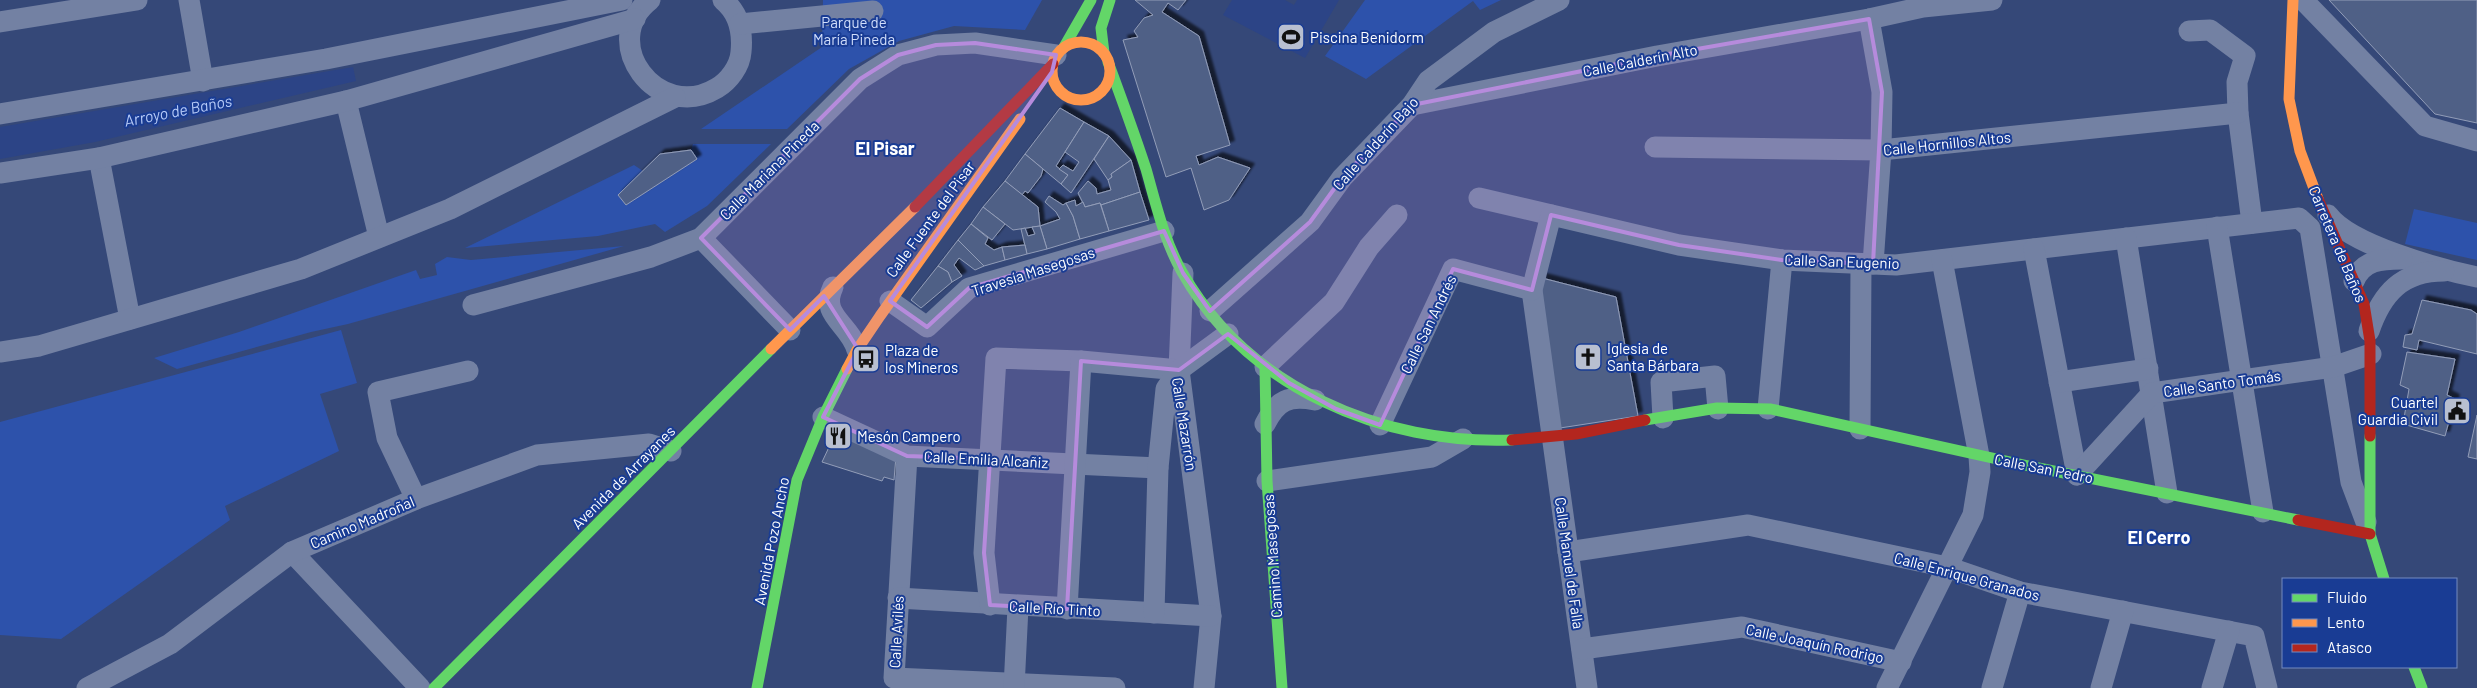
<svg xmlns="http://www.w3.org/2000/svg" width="2477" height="688" viewBox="0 0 2477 688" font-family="Barlow,sans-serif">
	<defs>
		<filter id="shadow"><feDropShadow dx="4.5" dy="-4.5" stdDeviation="1" flood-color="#0009"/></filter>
	</defs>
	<rect width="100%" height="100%" fill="#354878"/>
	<g fill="#2d52ab">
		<path d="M823,0H1042L1025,30L954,26L899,41L849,69L787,129H701L822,47Z"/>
		<path d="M1365,0H1501L1480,10L1473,1L1366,79L1325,56Z"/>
		<path d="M693,144H771L707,206L665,232L655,224L598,236L465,248L634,165L643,171L618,195L626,204L697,159L691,150Z"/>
		<path d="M2414,209L2477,223V260L2405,244Z"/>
		<path d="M624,246L348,324L311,332L177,369L154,358L239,332L416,270L420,279L437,275L435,264L447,257L471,260Z"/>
		<path d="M341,330L357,383L320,394L339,451L225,506L230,520L61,639L0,635V422Z"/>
	</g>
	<g fill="#2c4486">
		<path d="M1232,0H1285L1294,5L1297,0H1339L1305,58L1223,15Z"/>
		<path d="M353,67L356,81L95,142L0,159V127Z"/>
	</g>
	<g fill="#506086" stroke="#929db8" filter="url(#shadow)">
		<path d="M1135,0H1186L1178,10L1168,3L1162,12L1199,36L1230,145L1196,156L1199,165L1218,157L1250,168L1229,200L1204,210L1191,168L1166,177L1123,40L1138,37L1134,31L1144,18L1153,15Z"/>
		<path d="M2329,0H2477V123L2435,114Z"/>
		<path d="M1060,108L1084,122L1056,166L1068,175L1061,184L1025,154Z"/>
		<path d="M1084,122L1109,136L1071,193L1061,184L1068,175L1059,169L1063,165L1073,171L1079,162L1065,152Z"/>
		<path d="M1109,136L1131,160L1111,174L1112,177L1108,180L1094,159Z"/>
		<path d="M691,150L697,159L626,205L618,195L660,154Z"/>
		<path d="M1025,154L1043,169L1041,176L1028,193L1025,191L1022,195L1005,181Z"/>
		<path d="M1131,160L1140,192L1101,205L1100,203L1085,207L1078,193L1088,181L1096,188L1097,194L1111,190L1108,180L1112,177L1111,174Z"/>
		<path d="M1005,181L1038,207L1040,226L1013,230L983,207Z"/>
		<path d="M1140,192L1149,220L1109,231L1101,205Z"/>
		<path d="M1049,196L1063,205L1066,203L1073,216L1080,239L1047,249L1040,226L1060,219L1056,212L1045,202Z"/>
		<path d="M1075,200L1076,206L1083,202L1085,207L1100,203L1109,231L1080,239L1073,216L1066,203Z"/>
		<path d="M983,207L1005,224L992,240L971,224Z"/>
		<path d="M971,224L988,238L985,244L994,250L1002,247L1005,260L984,266L958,240Z"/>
		<path d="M1040,226L1047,249L1027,254L1021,229L1025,228L1028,236L1035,234L1032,227Z"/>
		<path d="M958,240L984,266L975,270L959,258L954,265L962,276L952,282L948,272L938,266Z"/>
		<path d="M1025,245L1027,254L1005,260L1002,247Z"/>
		<path d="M938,266L948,272L952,282L921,308L911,300Z"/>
		<path d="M1542,278L1616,297L1638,416L1560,428L1540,295Z"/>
		<path d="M2422,300L2471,310L2477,314V354L2419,340L2417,350L2403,347L2405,335L2412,334Z"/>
		<path d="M2407,352L2455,359L2447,395L2455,399L2445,436L2403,424L2409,389L2400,385Z"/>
		<path d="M2477,415V459L2468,457Z"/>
		<path d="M838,428L896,456L894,480L884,477L882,481L822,462Z"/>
	</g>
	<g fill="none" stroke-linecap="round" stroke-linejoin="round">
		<g stroke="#7381a3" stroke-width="21">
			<path d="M189,0L203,81"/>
			<path d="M650,0C597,41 657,124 717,88C729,81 740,66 741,52C743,32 739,13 723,0"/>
			<path d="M2303,0L2425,126L2477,141"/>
			<path d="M1869,19L1882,92L1881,150L1873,264"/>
			<path d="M0,22L137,0"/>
			<path d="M740,24L873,11"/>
			<path d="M2189,31L2210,30L2245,56L2237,82L2238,113L2252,223"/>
			<path d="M346,101L379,237"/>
			<path d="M1412,105L1657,56L1869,19L1923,7L1992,0"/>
			<path d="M0,114L326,59L622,0"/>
			<path d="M1655,147L1881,150L2238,113"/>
			<path d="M99,158L130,319"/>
			<path d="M0,173L99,158L346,101L635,19"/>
			<path d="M1479,198L1679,245L1782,260L1896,265L2299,218L2310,228L2351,482L2366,522"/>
			<path d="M1551,215L1532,290L1587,688"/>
			<path d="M2328,215C2350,245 2439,269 2477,277"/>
			<path d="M2217,227L2263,512"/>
			<path d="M701,238L790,330"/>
			<path d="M2126,238L2167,493"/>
			<path d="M2034,249L2077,475"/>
			<path d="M1183,273L1179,370L1211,616L1204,688"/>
			<path d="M2354,281C2363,260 2381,259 2402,259"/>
			<path d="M833,287C819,315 850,324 857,350"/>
			<path d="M890,301L927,327L969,288L1164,231"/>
			<path d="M473,305L651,257L701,238L860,79L898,55L936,45L975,43L1056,55"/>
			<path d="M1210,311L1310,222L1342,178L1412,105L1428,81L1494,32L1559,0"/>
			<path d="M2369,331C2382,293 2402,271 2444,271"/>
			<path d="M0,352L39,346L301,269L450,209L675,97"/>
			<path d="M1265,367L1334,302L1369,247L1397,215"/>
			<path d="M2059,382L2148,369"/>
			<path d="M1768,409L1782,260"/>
			<path d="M823,417L907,456L1158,468"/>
			<path d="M1663,418L1661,382L1715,376L1718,409"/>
			<path d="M1265,424C1277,400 1289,395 1315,400"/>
			<path d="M1380,425L1453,269L1532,290"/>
			<path d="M1860,429L1861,264"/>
			<path d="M907,456L894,678L1115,688"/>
			<path d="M2077,475L2152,393L2333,367L2371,354"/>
			<path d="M1267,481L1432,457L1463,439"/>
			<path d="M416,499L387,438L378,392L468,371"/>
			<path d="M292,552L420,688"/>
			<path d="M1568,552L1748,525L1947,567L2020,592L2254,636L2267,688"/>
			<path d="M898,598L1211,616"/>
			<path d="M990,605L984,553L996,358L1081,361L1179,370"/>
			<path d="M1067,609L1081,361"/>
			<path d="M1154,613L1158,468L1166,389L1179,370L1228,334"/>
			<path d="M1582,649L1742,627L1901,662"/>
			<path d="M87,688L170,644L292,552L416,499L537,455L649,444L671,451"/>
			<path d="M1014,688L1018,607"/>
			<path d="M1887,688L1973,515L1980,472L1979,456L1942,260"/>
			<path d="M1992,688L2020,592"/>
			<path d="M2101,688L2123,611"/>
			<path d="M2212,688L2229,631"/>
		</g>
		<g stroke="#63d668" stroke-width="11">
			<path d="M1064,47L1091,0"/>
			<path d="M1104,53L1101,28L1110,0"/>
			<path d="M1108,62C1121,97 1134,133 1146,169C1156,204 1164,240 1182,272C1248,388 1382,445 1512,440"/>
			<path d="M1265,367L1267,481L1282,688"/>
			<path d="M1645,420L1717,408L1771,409L2024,465L2298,520"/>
			<path d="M2370,436V534L2384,579"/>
			<path d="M2414,667L2422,688"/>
			<path d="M434,688L771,349"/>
			<path d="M757,688L797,480L823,417L847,369"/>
		</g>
		<g stroke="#ff974d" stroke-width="11">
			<path d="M2293,0L2289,99L2300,151L2318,199"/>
			<circle cx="1081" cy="71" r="29"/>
			<path d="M771,349L915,207"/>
			<path d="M847,369L857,350L880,316L1020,119"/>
		</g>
		<g stroke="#b3261e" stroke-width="11">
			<path d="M2318,199L2364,304L2370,341V436"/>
			<path d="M915,207L1053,64"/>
			<path d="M1512,440L1576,434L1645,420"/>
			<path d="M2298,520L2370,534"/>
		</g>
	</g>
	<path fill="#b68bdc" fill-opacity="0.2" stroke="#b68bdc" stroke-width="4" stroke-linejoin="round" d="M1869,19L1882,92L1873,264L1782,260L1679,245L1551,215L1532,290L1453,269L1380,425L1336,409L1289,383L1228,334L1179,370L1081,361L1067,609L990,605L984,553L990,459L907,456L823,417L858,349L824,296L790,330L701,238L860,79L898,55L936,45L975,43L1056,55L1052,72L890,301L927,327L969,288L1164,231L1183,273L1210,311L1310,222L1342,178L1412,105L1657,56Z"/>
	<defs>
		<g id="stadium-square" transform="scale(1.4375)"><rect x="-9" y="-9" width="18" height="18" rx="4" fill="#b8bfd0" stroke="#193c94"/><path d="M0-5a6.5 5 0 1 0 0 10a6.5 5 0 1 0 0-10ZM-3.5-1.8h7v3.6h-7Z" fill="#111"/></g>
		<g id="church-square" transform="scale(1.4375)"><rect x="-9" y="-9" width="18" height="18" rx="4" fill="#b8bfd0" stroke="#193c94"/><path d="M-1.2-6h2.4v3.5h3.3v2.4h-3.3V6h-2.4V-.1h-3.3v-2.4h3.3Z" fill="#111"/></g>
		<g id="bus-square" transform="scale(1.4375)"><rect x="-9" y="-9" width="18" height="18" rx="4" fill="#b8bfd0" stroke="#193c94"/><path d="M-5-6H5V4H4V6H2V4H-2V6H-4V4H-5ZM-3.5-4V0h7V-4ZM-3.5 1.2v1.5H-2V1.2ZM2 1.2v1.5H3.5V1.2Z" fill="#111"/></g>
		<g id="civic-square" transform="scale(1.4375)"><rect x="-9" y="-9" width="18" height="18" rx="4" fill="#b8bfd0" stroke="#193c94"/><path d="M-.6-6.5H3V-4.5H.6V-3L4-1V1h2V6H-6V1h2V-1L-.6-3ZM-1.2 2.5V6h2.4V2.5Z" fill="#111"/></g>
		<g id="restaurant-square" transform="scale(1.4375)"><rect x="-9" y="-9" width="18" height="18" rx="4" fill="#b8bfd0" stroke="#193c94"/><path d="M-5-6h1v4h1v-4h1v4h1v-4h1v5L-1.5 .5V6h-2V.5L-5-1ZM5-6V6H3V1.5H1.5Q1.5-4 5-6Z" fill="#111"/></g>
	</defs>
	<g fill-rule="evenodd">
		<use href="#stadium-square" x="1291" y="37"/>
		<use href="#church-square" x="1588" y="357"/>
		<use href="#bus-square" x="866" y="359"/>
		<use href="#civic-square" x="2457" y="411"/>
		<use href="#restaurant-square" x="838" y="436"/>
	</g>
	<g text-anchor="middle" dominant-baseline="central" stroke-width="4" stroke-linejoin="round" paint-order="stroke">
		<g font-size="15" fill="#d1defb" stroke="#193c94">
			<text x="854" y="22">Parque de<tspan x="854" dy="17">María Pineda</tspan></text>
		</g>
		<g font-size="15" fill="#fff" stroke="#193c94" text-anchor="start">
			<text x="1310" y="37">Piscina Benidorm</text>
			<text x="1607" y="348">Iglesia de<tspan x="1607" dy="17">Santa Bárbara</tspan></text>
			<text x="885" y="350">Plaza de<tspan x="885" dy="17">los Mineros</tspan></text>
			<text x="2438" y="402" text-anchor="end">Cuartel<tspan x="2438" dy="17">Guardia Civil</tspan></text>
			<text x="857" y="436">Mesón Campero</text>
		</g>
		<g font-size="15" fill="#fff" stroke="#193c94">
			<text transform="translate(1640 60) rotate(-11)">Calle Calderín Alto</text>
			<text transform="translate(1375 143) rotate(-48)">Calle Calderín Bajo</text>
			<text transform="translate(1947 143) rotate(-6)">Calle Hornillos Altos</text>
			<text transform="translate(769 170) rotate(-45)">Calle Mariana Pineda</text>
			<text transform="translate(930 219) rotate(-54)">Calle Fuente del Pisar</text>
			<text transform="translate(2338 244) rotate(67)">Carretera de Baños</text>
			<text transform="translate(1842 261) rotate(2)">Calle San Eugenio</text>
			<text transform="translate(1033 271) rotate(-18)">Travesía Masegosas</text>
			<text transform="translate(1428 324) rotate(-64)">Calle San Andrés</text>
			<text transform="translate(2222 383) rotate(-8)">Calle Santo Tomás</text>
			<text transform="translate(1185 424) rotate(81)">Calle Mazarrón</text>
			<text transform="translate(986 459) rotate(3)">Calle Emilia Alcañiz</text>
			<text transform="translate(2044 468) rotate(11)">Calle San Pedro</text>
			<text transform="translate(623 477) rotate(-45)">Avenida de Arrayanes</text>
			<text transform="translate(362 522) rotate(-23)">Camino Madroñal</text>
			<text transform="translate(771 541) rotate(-79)">Avenida Pozo Ancho</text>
			<text transform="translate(1272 556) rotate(-94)">Camino Masegosas</text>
			<text transform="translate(1570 563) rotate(82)">Calle Manuel de Falla</text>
			<text transform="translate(1967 576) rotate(15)">Calle Enrique Granados</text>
			<text transform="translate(1055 608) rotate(3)">Calle Río Tinto</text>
			<text transform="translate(896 632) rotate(-87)">Calle Avilés</text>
			<text transform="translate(1815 643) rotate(12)">Calle Joaquín Rodrigo</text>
		</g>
		<g font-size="16" font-style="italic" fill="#b6caf7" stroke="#193c94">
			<text transform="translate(178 110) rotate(-11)">Arroyo de Baños</text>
		</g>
		<g font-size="18" font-weight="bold" fill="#fff" stroke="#193c94">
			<text x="885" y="148">El Pisar</text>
			<text x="2159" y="537">El Cerro</text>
		</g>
	</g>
	<rect x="2282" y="578" width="175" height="90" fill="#193c94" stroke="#758abf"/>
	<rect x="2292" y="594" width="25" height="8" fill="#63d668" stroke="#758abf"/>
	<text x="2327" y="603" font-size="15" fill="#ffffff">Fluido</text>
	<rect x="2292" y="619" width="25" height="8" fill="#ff974d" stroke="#758abf"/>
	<text x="2327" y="628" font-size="15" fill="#ffffff">Lento</text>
	<rect x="2292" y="644" width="25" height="8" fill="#b3261e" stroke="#758abf"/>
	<text x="2327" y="653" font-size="15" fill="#ffffff">Atasco</text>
</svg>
